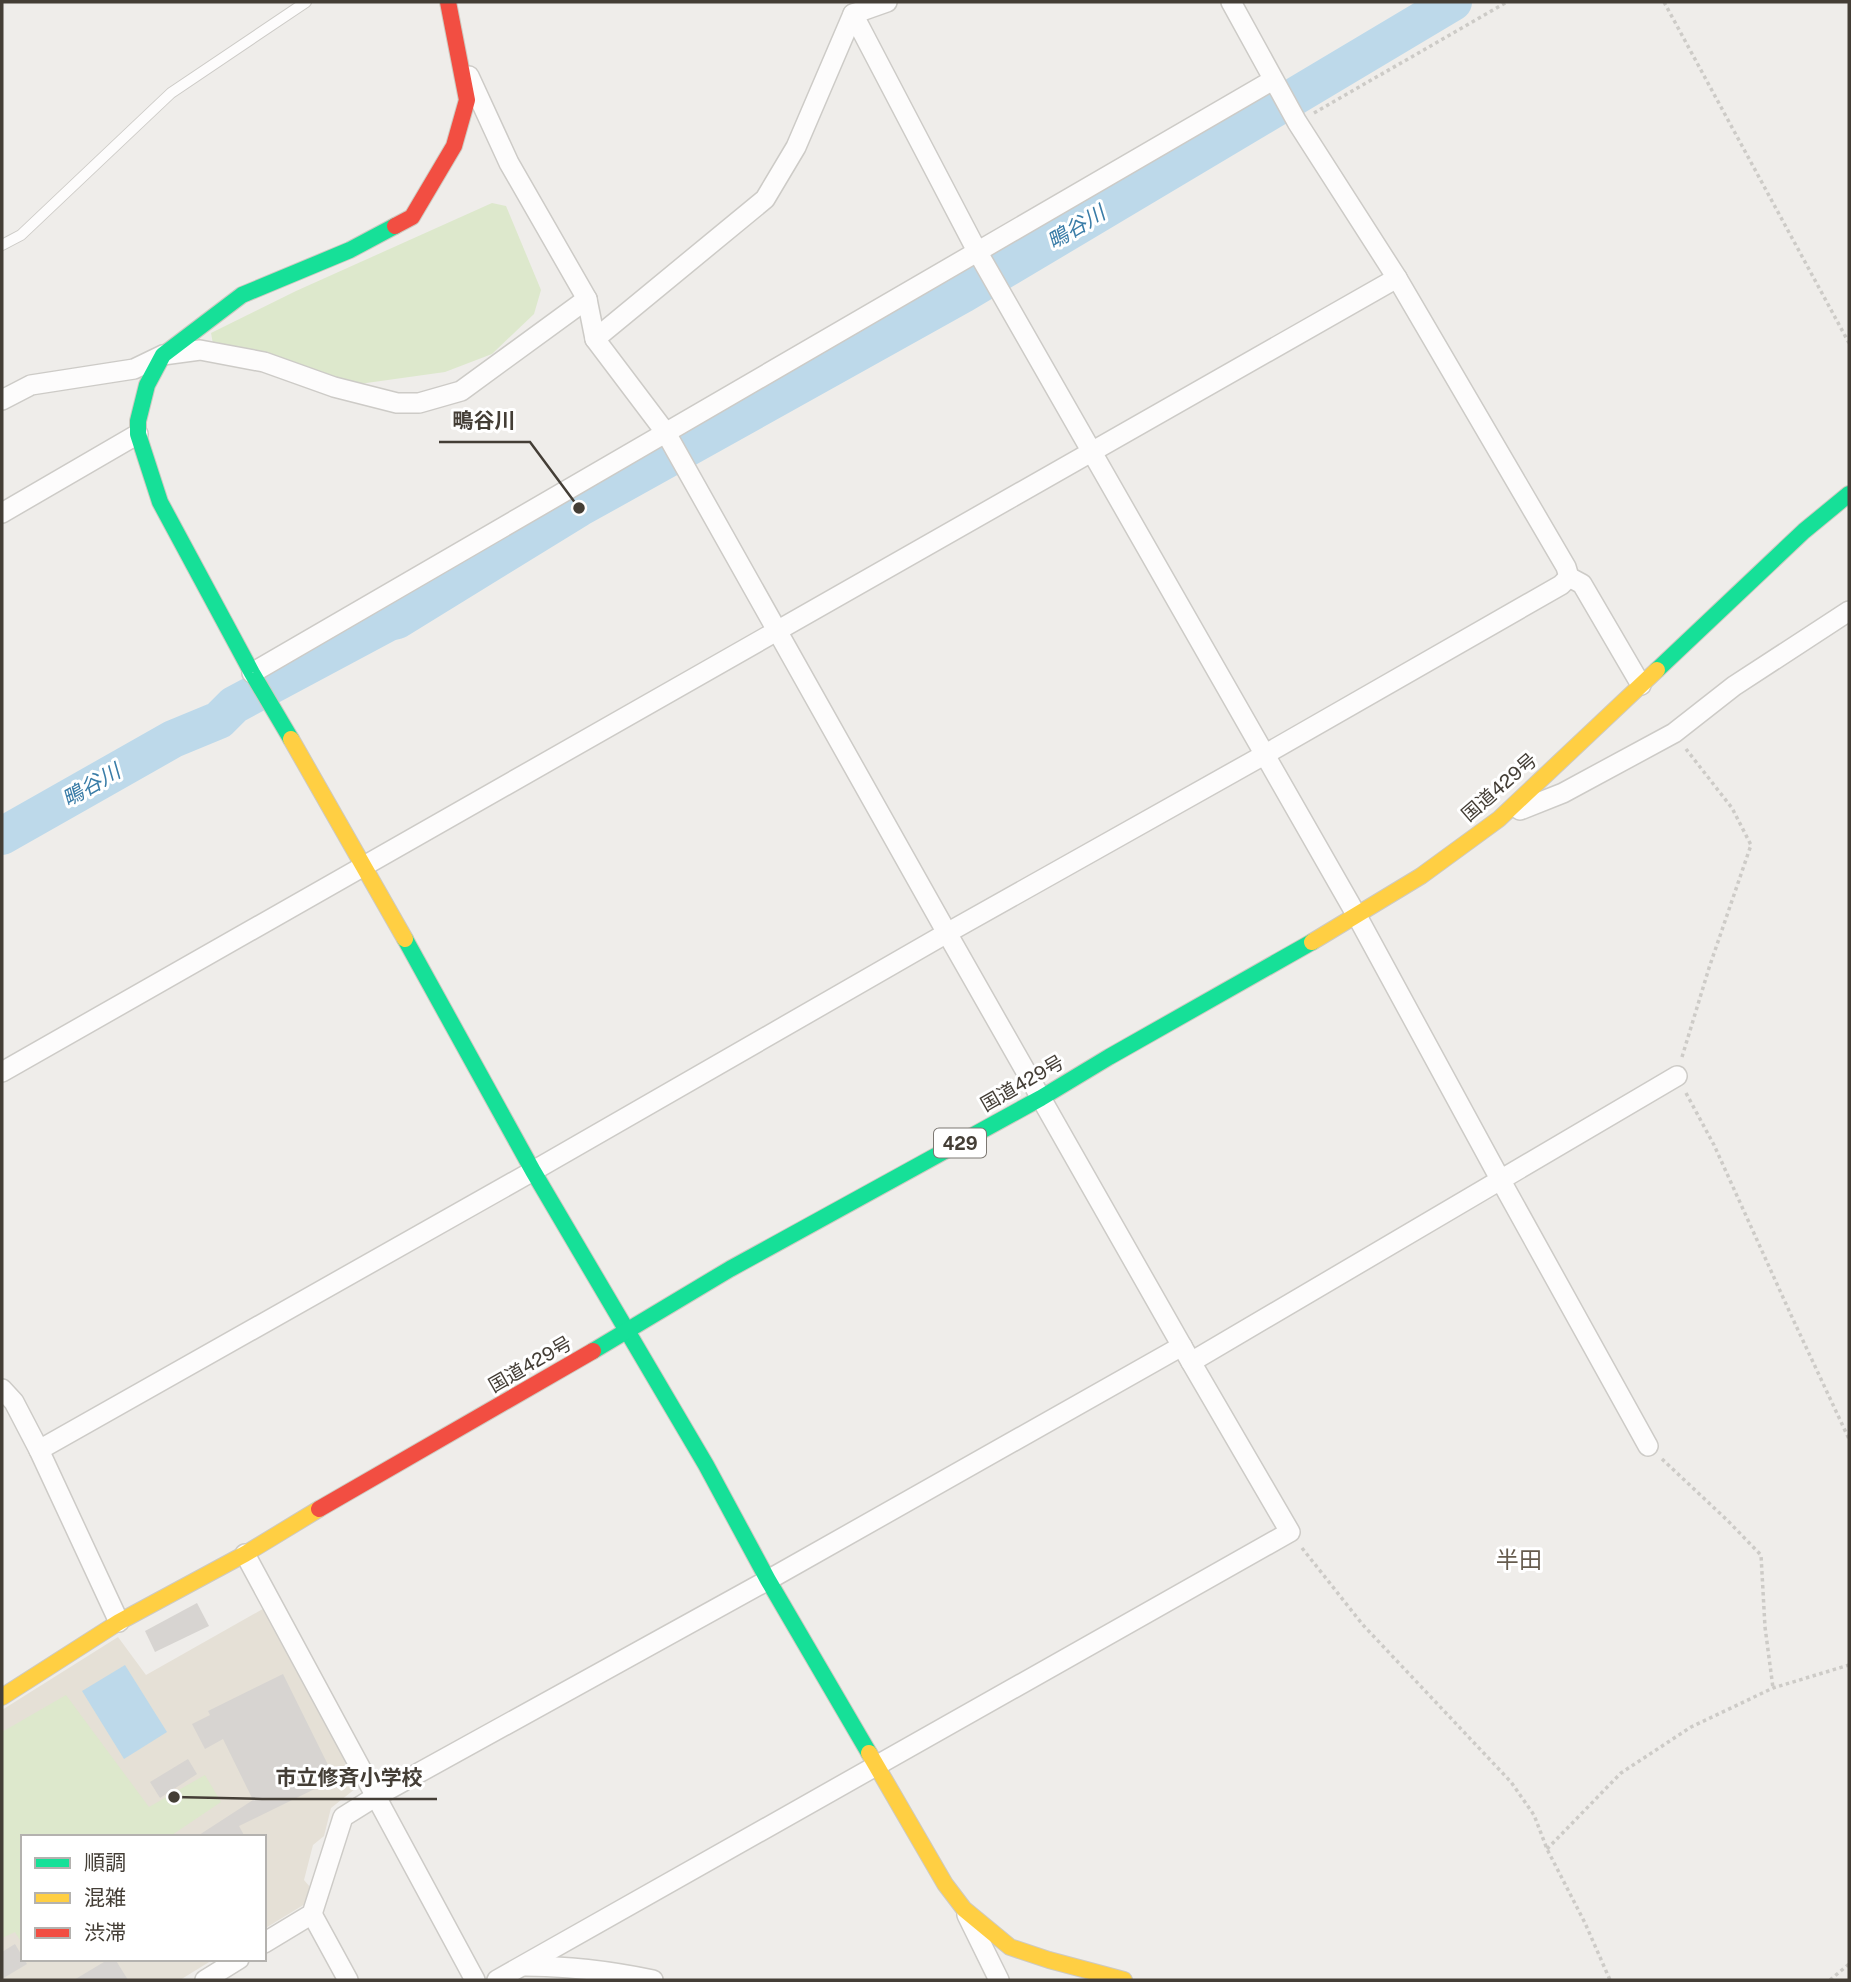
<svg xmlns="http://www.w3.org/2000/svg" width="1851" height="1982" viewBox="0 0 1851 1982" font-family="'Public Sans','Noto Sans JP',sans-serif">
	<rect width="100%" height="100%" fill="#efedea"/>
	<path fill="#e5e0d6" d="M268,1606L360,1785L331,1808L324,1836L313,1845L304,1880L310,1887L305,1904L264,1929V1837H23V1959H214L180,1980H2V1710L118,1637L146,1675Z"/>
	<g fill="#dde8cc">
		<path d="M492,203L506,206L541,290L534,314L492,354L445,372L352,385L213,344L211,333L296,291Z"/>
		<path d="M66,1695L149,1807L205,1775L221,1802L169,1837H23V1945L15,1932L2,1938V1732Z"/>
	</g>
	<path fill="#bdd9ea" d="M125,1665L167,1732L124,1759L82,1691Z"/>
	<g fill="none" stroke-linecap="round" stroke-linejoin="round">
		<path stroke="#bdd9ea" stroke-width="38" d="M2,836L173,739L219,720L234,705L389,622L397,620L579,508L963,294L1453,2"/>
	</g>
	<g fill="#d7d4d1">
		<path d="M197,1603L209,1626L155,1652L145,1631Z"/>
		<path d="M283,1674L335,1779L239,1826L245,1837H196L253,1800L223,1739L205,1749L192,1724L210,1715L208,1711Z"/>
		<path d="M188,1759L197,1774L160,1798L150,1782Z"/>
		<path d="M15,1944L27,1964L2,1979V1952Z"/>
		<path d="M109,1959H115L128,1980H74Z"/>
	</g>
	<g fill="none" stroke-linecap="round" stroke-linejoin="round">
		<g stroke="#cdcbc7" stroke-width="12">
			<path id="lane" d="M2,245L21,235L171,93L306,2"/>
		</g>
		<g stroke="#cdcbc7" stroke-width="22">
			<g id="street">
				<path d="M1231,2L1297,122L1397,278L1566,567L1569,577L1582,584L1641,685"/>
				<path d="M853,14L977,251L1357,916L1500,1179L1648,1446"/>
				<path d="M469,76L509,163L587,299L595,339L666,433L947,933L1191,1362L1290,1532L497,1980"/>
				<path d="M595,339L765,199L796,147L853,14L887,2"/>
				<path d="M2,400L31,385L134,369L163,355L200,350L264,362L334,387L397,403H419L461,391L587,299"/>
				<path d="M2,513L138,434"/>
				<path d="M252,673L1273,80"/>
				<path d="M1520,810L1563,793L1674,733L1734,686L1849,611"/>
				<path d="M2,1072L1397,278"/>
				<path d="M1191,1362L1677,1076"/>
				<path d="M2,1389L14,1402L39,1450L119,1622"/>
				<path d="M39,1450L533,1171L947,933L1264,755L1561,585L1569,577"/>
				<path d="M245,1554L475,1980"/>
				<path d="M312,1914L348,1980"/>
				<path d="M967,1915L999,1980"/>
				<path d="M264,1943L312,1914L343,1817L375,1797L768,1580L1182,1346"/>
				<path d="M525,1966C569,1966 610,1971 653,1980"/>
				<path d="M205,1980L239,1959"/>
			</g>
		</g>
		<g stroke="#cecac1" stroke-width="18">
			<g id="fast">
				<path d="M1657,670L1804,531L1849,494"/>
				<path d="M291,739L252,673L160,502L138,434V421L147,385L163,355L242,295L350,250L395,226"/>
				<path d="M405,939L533,1171L706,1465L768,1580L869,1753"/>
				<path d="M593,1351L730,1269L1041,1098L1109,1057L1312,942"/>
			</g>
		</g>
		<g stroke="#cecac1" stroke-width="18">
			<g id="slow">
				<path d="M291,739L405,939"/>
				<path d="M1312,942L1421,876L1499,819L1657,670"/>
				<path d="M2,1697L119,1622L245,1554L319,1509"/>
				<path d="M869,1753L945,1884L964,1909L1010,1947L1049,1960L1124,1980"/>
			</g>
		</g>
		<g stroke="#cecac1" stroke-width="18">
			<g id="jam">
				<path d="M395,226L412,217L454,146L467,100L448,2"/>
				<path d="M319,1509L593,1351"/>
			</g>
		</g>
		<g stroke="#cdcbc7" stroke-width="3.5" stroke-dasharray="3.5 3.5" stroke-linecap="butt">
			<path d="M1664,2L1849,343"/>
			<path d="M1314,113L1507,2"/>
			<path d="M1682,1057L1709,968L1751,845L1732,808L1686,749"/>
			<path d="M1686,1093L1714,1145L1791,1315L1849,1439"/>
			<path d="M1662,1459L1727,1520L1761,1555L1765,1627L1773,1688"/>
			<path d="M1302,1548L1363,1625L1511,1782L1534,1815L1547,1849L1585,1923L1610,1980"/>
			<path d="M1547,1849L1621,1773L1691,1727L1773,1688L1849,1665"/>
			<path d="M1830,1980L1849,1964"/>
		</g>
		<use href="#lane" stroke="#fdfcfc" stroke-width="10"/>
		<use href="#street" stroke="#fdfcfc" stroke-width="19"/>
		<use href="#fast" stroke="#16e098" stroke-width="16"/>
		<use href="#slow" stroke="#ffcf43" stroke-width="16"/>
		<use href="#jam" stroke="#f24e42" stroke-width="16"/>
	</g>
	<g text-anchor="middle" dominant-baseline="central" stroke-width="6" stroke-linejoin="round" paint-order="stroke">
		<rect fill="#fff" stroke="#7c7872" stroke-width="2" x="934" y="1128.5" width="52" height="29" rx="5"/>
		<g font-size="18" font-weight="bold" fill="#443e36">
			<text x="960" y="1143">429</text>
		</g>
		<g font-size="19" fill="#443e36" stroke="#fff">
			<text transform="translate(1499 787) rotate(-41)">国道429号</text>
			<text transform="translate(1022 1083) rotate(-30)">国道429号</text>
			<text transform="translate(530 1364) rotate(-30)">国道429号</text>
		</g>
		<g font-size="21" font-style="italic" fill="#397ca7" stroke="#fff">
			<text transform="translate(1076 227) rotate(-31)">鴫谷川</text>
			<text transform="translate(91 785) rotate(-30)">鴫谷川</text>
		</g>
		<g font-size="23" fill="#665c4e" stroke="#fff">
			<text x="1519" y="1559">半田</text>
		</g>
	</g>
	<path fill="none" stroke="#443e36" stroke-width="2.5" d="M579 508L530 442H439M174 1797L262 1799H437"/>
	<g fill="#443e36" stroke="#fff" stroke-width="2.5">
		<circle cx="579" cy="508" r="7"/>
		<circle cx="174" cy="1797" r="7"/>
	</g>
	<g font-size="21" text-anchor="middle" font-weight="bold" fill="#443e36" stroke="#fff" stroke-width="6" stroke-linejoin="round" paint-order="stroke">
		<text x="484" y="428">鴫谷川</text>
		<text x="349" y="1785">市立修斉小学校</text>
	</g>
	<rect width="1851" height="1982" fill="none" stroke="#443e36" stroke-width="7"/>
	<rect x="21" y="1835" width="245" height="126" fill="#ffffff" stroke="#b4b2af" stroke-width="2"/>
	<rect x="35" y="1858" width="35" height="10" fill="#16e098" stroke="#b4b2af" stroke-width="2"/>
	<text x="84" y="1870" font-size="21" fill="#443e36">順調</text>
	<rect x="35" y="1893" width="35" height="10" fill="#ffcf43" stroke="#b4b2af" stroke-width="2"/>
	<text x="84" y="1905" font-size="21" fill="#443e36">混雑</text>
	<rect x="35" y="1928" width="35" height="10" fill="#f24e42" stroke="#b4b2af" stroke-width="2"/>
	<text x="84" y="1940" font-size="21" fill="#443e36">渋滞</text>
</svg>
